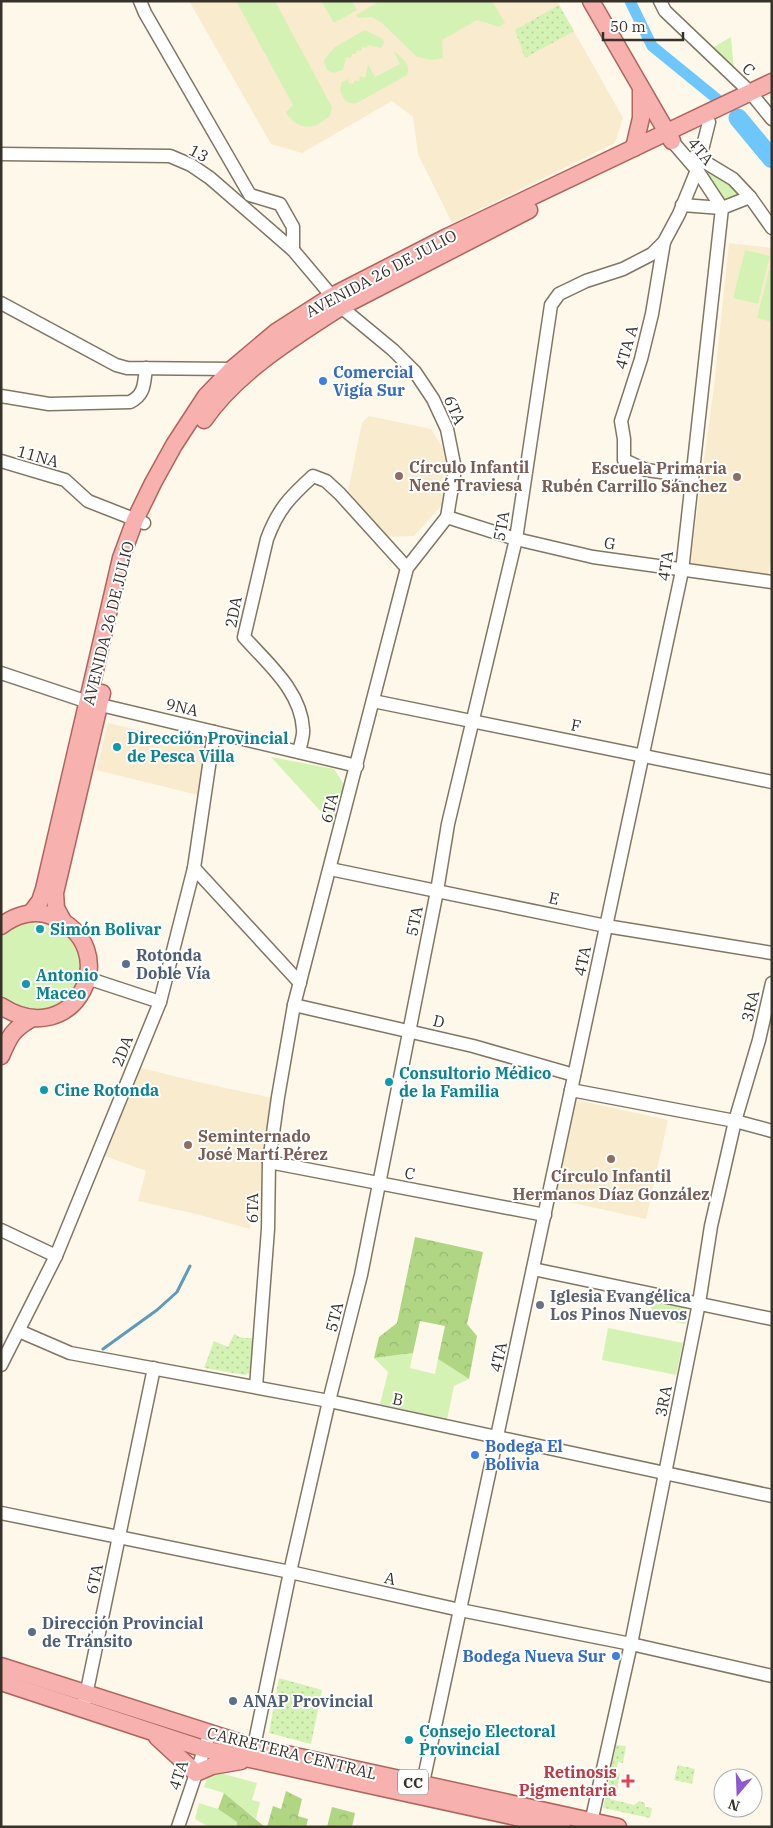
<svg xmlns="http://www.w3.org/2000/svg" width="773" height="1828" viewBox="0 0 773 1828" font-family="'IBM Plex Serif',serif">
	<defs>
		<pattern id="forest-crowns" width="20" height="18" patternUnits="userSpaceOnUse" patternTransform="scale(1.25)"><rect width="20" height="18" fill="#b0d684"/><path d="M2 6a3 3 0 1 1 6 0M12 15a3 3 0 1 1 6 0" fill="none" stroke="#98b872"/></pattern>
		<pattern id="garden-dots" width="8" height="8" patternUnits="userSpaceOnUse" patternTransform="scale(1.25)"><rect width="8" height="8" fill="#d5f2b5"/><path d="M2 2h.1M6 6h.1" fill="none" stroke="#b7d09c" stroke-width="1.8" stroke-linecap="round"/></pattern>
	</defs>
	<rect width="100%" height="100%" fill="#fef8eb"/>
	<g fill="#f9ebce">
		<path d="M189,1H557L623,118L615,143L452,223L418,154L413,117L392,101L302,153L271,144Z"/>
		<path d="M729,243L772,248V555L768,576L690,566L714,386Z"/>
		<path d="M369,416L431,429L451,462L442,505L414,536L384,537L348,491L362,423Z"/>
		<path d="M108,723L207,746L198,795L96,770Z"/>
		<path d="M141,1068L194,1081L272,1098L264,1216H251L250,1229L196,1214L138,1201L146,1171L105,1156Z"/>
		<path d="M577,1100L668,1120L646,1219L555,1199Z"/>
	</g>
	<g fill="#d5f2b5">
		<path d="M236,1H275L332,107L330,116C325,119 319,125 313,126C302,129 290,122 286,112L293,105Z"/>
		<path d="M321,1H352L357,10L334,23Z"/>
		<path d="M380,1H492L505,23L499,27L477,20L442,40L443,58L432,60L417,57L382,23L372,17L358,18L356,15Z"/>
		<path d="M365,30L383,39L384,43L381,48L368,45L367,48L362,47L361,51L357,50L356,54H352L351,58L346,57L343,70L333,73L327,70L324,61L327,56L335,47Z"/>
		<path d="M731,37L734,71L712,48Z"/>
		<path d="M393,50C401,58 412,63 407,75L357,103C347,105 343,99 340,90L342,82L348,79L349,83L353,84L355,80L359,81L360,76L365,78L368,64L375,77L400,64Z"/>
		<path d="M704,169L729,183L739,197L725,203L717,187Z"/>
		<path d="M745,250L770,256L758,304L733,298Z"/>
		<path d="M769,270L772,271V322L757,318Z"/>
		<path d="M271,757L334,769L345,786L334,826Z"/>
		<path d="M37,918L68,932L80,951L82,974L68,1001L39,1014L1,1001V932L5,928Z"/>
		<path d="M653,1298L682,1303L687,1313L685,1324L649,1317Z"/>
		<path d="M608,1328L683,1343L676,1375L602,1360Z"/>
		<path d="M413,1353L410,1368L435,1374L438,1359L469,1379L454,1386L447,1419L380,1404L388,1372L374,1358Z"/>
		<path d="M213,1771L257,1783L252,1800L260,1802L256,1819L224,1793L204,1787L209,1774Z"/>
		<path d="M199,1803L218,1809L237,1822L236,1827H209L195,1819Z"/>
	</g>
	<g fill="url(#forest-crowns)">
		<path d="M415,1237L483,1252L467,1324L477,1336L469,1379L438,1359L445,1326L420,1321L413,1353L374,1358L379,1337L397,1323Z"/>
		<path d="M286,1791L302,1799L298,1816L308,1819L306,1827H267L273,1806L281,1809Z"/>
		<path d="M224,1793L265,1827H236L237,1822L218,1809Z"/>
		<path d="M332,1807L355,1813L352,1827H327Z"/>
	</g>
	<g fill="url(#garden-dots)">
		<path d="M559,5L574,31L525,58L515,30Z"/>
		<path d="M234,1334L242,1338H254L251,1372L245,1375L204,1368L214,1341L228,1347Z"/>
		<path d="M279,1678L322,1690L311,1744L269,1733Z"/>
		<path d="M616,1745L626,1746L623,1763L618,1762L616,1773L620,1774L617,1790L612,1789L610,1799L634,1805L639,1801L645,1803V1807L652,1808L650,1818L603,1808Z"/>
		<path d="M678,1765L695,1769L692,1784L674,1780Z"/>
	</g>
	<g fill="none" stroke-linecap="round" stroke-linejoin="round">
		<path stroke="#5d9abd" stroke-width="3" d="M103,1349L157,1310L177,1292L190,1266"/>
		<path stroke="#6ec7fc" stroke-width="11" d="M630,1L652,46L717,99"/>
		<path stroke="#6ec7fc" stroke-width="19" d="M738,118L772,159"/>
		<g stroke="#807663" stroke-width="15">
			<g id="minor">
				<path d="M140,1L145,13L250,195L280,204L293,227V250"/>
				<path d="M660,1L665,11L750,92L772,119"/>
				<path d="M1,154L170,156L191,165L210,178L293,250L341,307L393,350L415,372L433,399L447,429L455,469L447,517L407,568L294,1005L278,1097L269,1162L268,1229L256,1387"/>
				<path d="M695,156L733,179L750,197L772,228"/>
				<path d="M682,205L722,208L750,197"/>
				<path d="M664,242L652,314L641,359L621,421L624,439V460L646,470L691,476"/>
				<path d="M1,303L116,365L127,368L232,369"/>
				<path d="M1,396L49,404L130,402C145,395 144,383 146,368"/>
				<path d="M1,461L65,480L88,501L144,523"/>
				<path d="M447,517L516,539L593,557L772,582"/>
				<path d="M1,673L88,702L357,766"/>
				<path d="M373,701L772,782"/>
				<path d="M299,752C300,745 304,736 303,729C301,691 268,664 244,637L267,539C278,509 290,497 313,476L326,481L340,494L407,568"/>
				<path d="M194,868L300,983"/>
				<path d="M330,869L606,926L772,953"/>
				<path d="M87,978L160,1002"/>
				<path d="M294,1005L473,1046L574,1075"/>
				<path d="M571,1090L735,1121L772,1131"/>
				<path d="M269,1162L545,1215"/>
				<path d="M1,1230L56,1256"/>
				<path d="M533,1269L772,1319"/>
				<path d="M19,1331L70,1353L329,1401L772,1496"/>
				<path d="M1,1365L56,1256L160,1002L194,868L214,732"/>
				<path d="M1,1513L290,1572L460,1610L631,1644L772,1676"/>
				<path d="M85,1700L154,1368"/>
				<path d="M252,1756L290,1572L329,1401L361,1275L437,891L448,824L516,539L551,305L559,294L586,281L623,269L652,254L664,242L679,214L697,170L709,122"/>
				<path d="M421,1792L682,571L722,208L697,170L672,141"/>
				<path d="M178,1827L207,1741"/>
				<path d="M590,1827L631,1644L699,1303L711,1226L735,1121L759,1040L772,983"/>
			</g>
		</g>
		<g stroke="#b0645d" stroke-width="19">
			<g id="major">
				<path d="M591,1L672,141"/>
				<path d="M634,148L641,118V91"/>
				<path d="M204,420C236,373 293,338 341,307L529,210"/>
				<path d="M31,913L40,901L44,889L121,558L135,520L153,483L174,445L206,396L232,369L276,332L332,296L447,237L772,82"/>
				<path d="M63,921L56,908L55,893L102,693"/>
				<path d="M1,926C15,915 35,909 51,916C128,946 75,1054 1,1006"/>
				<path d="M1,1056C9,1037 13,1029 31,1019"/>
				<path d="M1,1666L254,1747L618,1827"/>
				<path d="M1,1682L204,1749L562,1827"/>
				<path d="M157,1737L196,1773L212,1766L241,1761"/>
			</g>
		</g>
		<use href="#minor" stroke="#fff" stroke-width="12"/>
		<use href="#major" stroke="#f7b2af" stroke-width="16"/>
	</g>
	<g fill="#3f7fe0" stroke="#fff" stroke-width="2">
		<circle cx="323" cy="381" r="5"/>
		<circle cx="475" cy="1455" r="5"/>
		<circle cx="616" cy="1656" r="5"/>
	</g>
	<g fill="#8d6e63" stroke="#fff" stroke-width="2">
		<circle cx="399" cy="476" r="5"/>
		<circle cx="737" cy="477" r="5"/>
		<circle cx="188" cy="1145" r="5"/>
		<circle cx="611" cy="1159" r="5"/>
	</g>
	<g fill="#0f9aa8" stroke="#fff" stroke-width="2">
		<circle cx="117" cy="747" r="5"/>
		<circle cx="40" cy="929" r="5"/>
		<circle cx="26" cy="984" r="5"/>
		<circle cx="389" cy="1082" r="5"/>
		<circle cx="44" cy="1090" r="5"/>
		<circle cx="409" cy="1740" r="5"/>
	</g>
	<g fill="#5c6f8a" stroke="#fff" stroke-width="2">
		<circle cx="126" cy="964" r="5"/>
		<circle cx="32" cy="1632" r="5"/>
		<circle cx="233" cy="1701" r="5"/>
	</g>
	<circle fill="#6b7280" stroke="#fff" stroke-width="2" cx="540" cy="1305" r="5"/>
	<path fill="#e0444e" stroke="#fff" stroke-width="2" d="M625.5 1773.5h5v5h5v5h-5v5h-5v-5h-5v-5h5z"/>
	<g text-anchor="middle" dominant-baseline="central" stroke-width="4" stroke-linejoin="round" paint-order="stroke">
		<rect fill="#fff" stroke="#72706a" stroke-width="1" x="398" y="1769.5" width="30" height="25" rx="4"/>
		<g font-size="15" font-weight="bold" fill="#36322a">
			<text x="413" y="1782">CC</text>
		</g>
		<g font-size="16" fill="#36322a" stroke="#fff">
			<text transform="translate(749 69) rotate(44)">C</text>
			<text transform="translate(701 151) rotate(50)">4TA</text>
			<text transform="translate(199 153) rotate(28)">13</text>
			<text transform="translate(381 273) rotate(-28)">AVENIDA 26 DE JULIO</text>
			<text transform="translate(626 347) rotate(-74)">4TA A</text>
			<text transform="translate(455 410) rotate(67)">6TA</text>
			<text transform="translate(38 456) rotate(16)">11NA</text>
			<text transform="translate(501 526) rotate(-80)">5TA</text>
			<text transform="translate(610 543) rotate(9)">G</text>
			<text transform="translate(665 566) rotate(-82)">4TA</text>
			<text transform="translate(233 612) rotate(-79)">2DA</text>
			<text transform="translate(108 623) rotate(-76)">AVENIDA 26 DE JULIO</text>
			<text transform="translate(182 707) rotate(13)">9NA</text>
			<text transform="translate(576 725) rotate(11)">F</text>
			<text transform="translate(329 808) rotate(-76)">6TA</text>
			<text transform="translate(554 898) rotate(12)">E</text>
			<text transform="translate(414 921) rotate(-79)">5TA</text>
			<text transform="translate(582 961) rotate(-78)">4TA</text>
			<text transform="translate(750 1006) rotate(-77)">3RA</text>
			<text transform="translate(439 1021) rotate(14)">D</text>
			<text transform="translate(122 1051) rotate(-68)">2DA</text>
			<text transform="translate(410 1173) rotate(11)">C</text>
			<text transform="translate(252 1208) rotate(-89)">6TA</text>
			<text transform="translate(334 1317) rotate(-76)">5TA</text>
			<text transform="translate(498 1357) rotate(-78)">4TA</text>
			<text transform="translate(398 1399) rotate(12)">B</text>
			<text transform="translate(663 1401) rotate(-79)">3RA</text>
			<text transform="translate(390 1578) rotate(12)">A</text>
			<text transform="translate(94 1579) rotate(-78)">6TA</text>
			<text transform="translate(292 1753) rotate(14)">CARRETERA CENTRAL</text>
			<text transform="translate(178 1775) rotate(-72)">4TA</text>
		</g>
		<g font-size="16" font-weight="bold" fill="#366cbe" stroke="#fff" text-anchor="start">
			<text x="333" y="372">Comercial<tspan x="333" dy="18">Vigía Sur</tspan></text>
			<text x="485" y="1446">Bodega El<tspan x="485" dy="18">Bolivia</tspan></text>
			<text x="606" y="1656" text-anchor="end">Bodega Nueva Sur</text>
		</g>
		<g font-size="16" font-weight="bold" fill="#785e54" stroke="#fff" text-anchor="start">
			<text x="409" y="467">Círculo Infantil<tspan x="409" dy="18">Nené Traviesa</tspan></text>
			<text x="727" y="468" text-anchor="end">Escuela Primaria<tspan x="727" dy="18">Rubén Carrillo Sánchez</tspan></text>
			<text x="198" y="1136">Seminternado<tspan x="198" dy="18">José Martí Pérez</tspan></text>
			<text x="611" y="1176" text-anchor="middle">Círculo Infantil<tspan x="611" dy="18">Hermanos Díaz González</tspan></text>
		</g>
		<g font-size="16" font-weight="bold" fill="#0d838f" stroke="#fff" text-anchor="start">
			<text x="127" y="738">Dirección Provincial<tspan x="127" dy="18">de Pesca Villa</tspan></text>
			<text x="50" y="929">Simón Bolivar</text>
			<text x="36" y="975">Antonio<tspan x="36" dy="18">Maceo</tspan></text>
			<text x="399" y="1073">Consultorio Médico<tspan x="399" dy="18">de la Familia</tspan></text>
			<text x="54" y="1090">Cine Rotonda</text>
			<text x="419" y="1731">Consejo Electoral<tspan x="419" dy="18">Provincial</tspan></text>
		</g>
		<g font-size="16" font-weight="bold" fill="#4e5e75" stroke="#fff" text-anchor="start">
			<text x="136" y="955">Rotonda<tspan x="136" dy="18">Doble Vía</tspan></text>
			<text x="42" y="1623">Dirección Provincial<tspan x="42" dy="18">de Tránsito</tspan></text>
			<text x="243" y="1701">ANAP Provincial</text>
		</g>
		<g font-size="16" font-weight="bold" fill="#5b616d" stroke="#fff" text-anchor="start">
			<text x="550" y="1296">Iglesia Evangélica<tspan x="550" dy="18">Los Pinos Nuevos</tspan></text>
		</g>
		<g font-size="16" font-weight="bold" fill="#be3a42" stroke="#fff" text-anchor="end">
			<text x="617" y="1772">Retinosis<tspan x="617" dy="18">Pigmentaria</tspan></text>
		</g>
	</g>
	<rect width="773" height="1828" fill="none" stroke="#36322a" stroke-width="5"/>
	<g transform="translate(738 1793) rotate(199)"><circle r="24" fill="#ffffff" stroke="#afadaa"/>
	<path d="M0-4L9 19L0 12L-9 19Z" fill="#8d58d0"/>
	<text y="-8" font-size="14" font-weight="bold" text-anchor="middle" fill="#36322a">N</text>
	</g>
	<path d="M603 32v8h80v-8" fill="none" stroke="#36322a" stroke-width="2.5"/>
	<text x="610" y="32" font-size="15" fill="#36322a" stroke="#ffffff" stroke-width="4" paint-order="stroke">50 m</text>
</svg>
